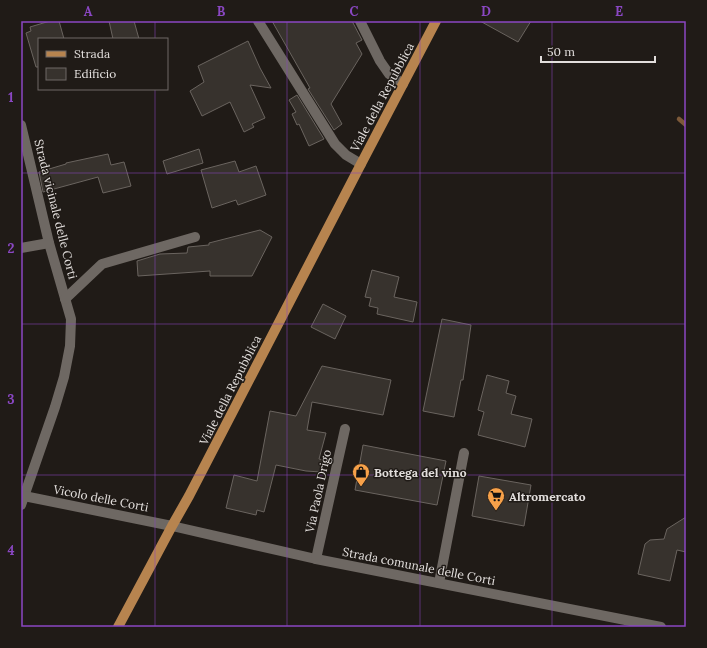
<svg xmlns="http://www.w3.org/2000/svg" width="707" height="648" viewBox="0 0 707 648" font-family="Lora,serif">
	<rect width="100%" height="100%" fill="#201b17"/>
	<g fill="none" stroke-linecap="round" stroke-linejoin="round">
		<path stroke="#7c5939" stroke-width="4.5" d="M679,119L686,125"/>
	</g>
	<g fill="#37322d" stroke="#6a645f">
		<path d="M50,21H59L64,39H39V67H36L26,33L31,31L30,27Z"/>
		<path d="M109,21H134L139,39H113Z"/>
		<path d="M272,21H352L362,40L356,43L362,54L331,104L342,124L334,130L308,89L310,88Z"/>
		<path d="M480,21H531L518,42Z"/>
		<path d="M248,41L260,68L271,88L250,85L265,118L252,124L254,127L244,132L230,102L202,116L190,91L204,82L198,66Z"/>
		<path d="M297,95L324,139L309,146L299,124L297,125L292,114L296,112L289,100Z"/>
		<path d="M199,149L203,163L167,174L163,161Z"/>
		<path d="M108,154L111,165L124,162L131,186L103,193L98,177L43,192L39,172L66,164V163Z"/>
		<path d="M235,161L239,172L256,166L266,195L238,205L236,200L212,208L201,170Z"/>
		<path d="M260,230L272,237L252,276H210V271L138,276L137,261L160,254L187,253L188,247L209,245V243Z"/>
		<path d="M372,270L399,277L394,297L417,302L413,322L377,314L378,308L369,306L371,298L365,297Z"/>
		<path d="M323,304L346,316L335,339L311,327Z"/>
		<path d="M442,319L471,325L463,380H461L454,417L423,411Z"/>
		<path d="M322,366L391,380L383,415L312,402L307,430L326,433L319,459L323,460L321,472L306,471L276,465L264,512L257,510L256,515L226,508L234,475L257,481L270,411L296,416Z"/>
		<path d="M487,375L509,381L506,393L516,396L511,414L532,419L525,447L478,435L484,412L478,410Z"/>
		<path d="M363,445L446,461L437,505L355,490Z"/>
		<path d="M479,476L531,485L524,526L472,516Z"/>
		<path d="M686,517V552L677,550L670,581L638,574L645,544L650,540L664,539L667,529Z"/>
	</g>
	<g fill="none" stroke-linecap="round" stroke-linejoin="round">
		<g stroke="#6e6863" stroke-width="10">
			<path d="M258,21L335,144L346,155L361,164"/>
			<path d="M360,21L380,61L389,74L403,84"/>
			<path d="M21,125L49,243L71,319L70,346L64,377L55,407L21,505"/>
			<path d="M21,248L49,243"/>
			<path d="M65,299L102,264L195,237"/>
			<path d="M24,496L172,526L316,559L661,627"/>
			<path d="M316,559L345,429"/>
			<path d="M439,583L464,453"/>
		</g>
		<path stroke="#b7844f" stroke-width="10" d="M118,627L172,526L189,496L361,164L436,21"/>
	</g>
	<path fill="none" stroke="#8a47c3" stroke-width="1" stroke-opacity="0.55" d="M155,21V39M287,21V627M420,21V627M552,21V627M155,89V627M21,173H686M21,324H686M21,475H686"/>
	<defs>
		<g id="shop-pin" transform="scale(0.9)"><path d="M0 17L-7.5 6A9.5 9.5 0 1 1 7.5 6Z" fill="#f7a149" stroke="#201b17"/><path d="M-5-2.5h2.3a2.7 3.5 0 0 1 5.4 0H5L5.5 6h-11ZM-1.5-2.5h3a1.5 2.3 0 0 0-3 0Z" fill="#111"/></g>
		<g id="supermarket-pin" transform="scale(0.9)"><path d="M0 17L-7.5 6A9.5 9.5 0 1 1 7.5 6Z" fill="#f7a149" stroke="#201b17"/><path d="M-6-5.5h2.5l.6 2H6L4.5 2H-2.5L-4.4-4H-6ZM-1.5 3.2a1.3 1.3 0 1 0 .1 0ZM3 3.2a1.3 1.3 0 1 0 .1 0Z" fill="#111"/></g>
	</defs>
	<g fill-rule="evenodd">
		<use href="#shop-pin" x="361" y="472"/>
		<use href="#supermarket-pin" x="496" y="496"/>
	</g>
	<g text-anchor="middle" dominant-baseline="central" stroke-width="3" stroke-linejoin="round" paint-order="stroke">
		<g font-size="12" fill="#e2dedc" stroke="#201b17">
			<text transform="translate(382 97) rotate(-62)">Viale della Repubblica</text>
			<text transform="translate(56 209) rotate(76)">Strada vicinale delle Corti</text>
			<text transform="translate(230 390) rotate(-63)">Viale della Repubblica</text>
			<text transform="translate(318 491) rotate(-78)">Via Paola Drigo</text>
			<text transform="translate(101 498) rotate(11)">Vicolo delle Corti</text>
			<text transform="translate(419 566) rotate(11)">Strada comunale delle Corti</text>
		</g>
		<g font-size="12" font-weight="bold" fill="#e2dedc" stroke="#201b17" text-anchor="start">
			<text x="374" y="472">Bottega del vino</text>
			<text x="509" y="496">Altromercato</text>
		</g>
	</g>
	<rect width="707" height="648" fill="none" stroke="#201b17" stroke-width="44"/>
	<rect x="38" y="38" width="130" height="52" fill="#201b17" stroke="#6e6966"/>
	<rect x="46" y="51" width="20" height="6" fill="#b7844f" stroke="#6e6966"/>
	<text x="74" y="58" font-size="12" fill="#e2dedc">Strada</text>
	<rect x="46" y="68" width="20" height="12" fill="#37322d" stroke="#6e6966"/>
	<text x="74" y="78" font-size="12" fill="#e2dedc">Edificio</text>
	<path d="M541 56v6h114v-6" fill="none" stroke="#e2dedc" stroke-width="2"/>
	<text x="547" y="56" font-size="12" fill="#e2dedc" stroke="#201b17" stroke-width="3" paint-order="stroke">50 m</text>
	<rect x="22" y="22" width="663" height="604" fill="none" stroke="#8a47c3" stroke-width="1.5"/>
	<g font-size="13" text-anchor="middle" font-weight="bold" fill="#8a47c3">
		<text x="88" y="16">A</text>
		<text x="221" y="16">B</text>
		<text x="354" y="16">C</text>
		<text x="486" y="16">D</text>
		<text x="619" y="16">E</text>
		<text x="11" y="102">1</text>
		<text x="11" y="253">2</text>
		<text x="11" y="404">3</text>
		<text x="11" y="555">4</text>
	</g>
</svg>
